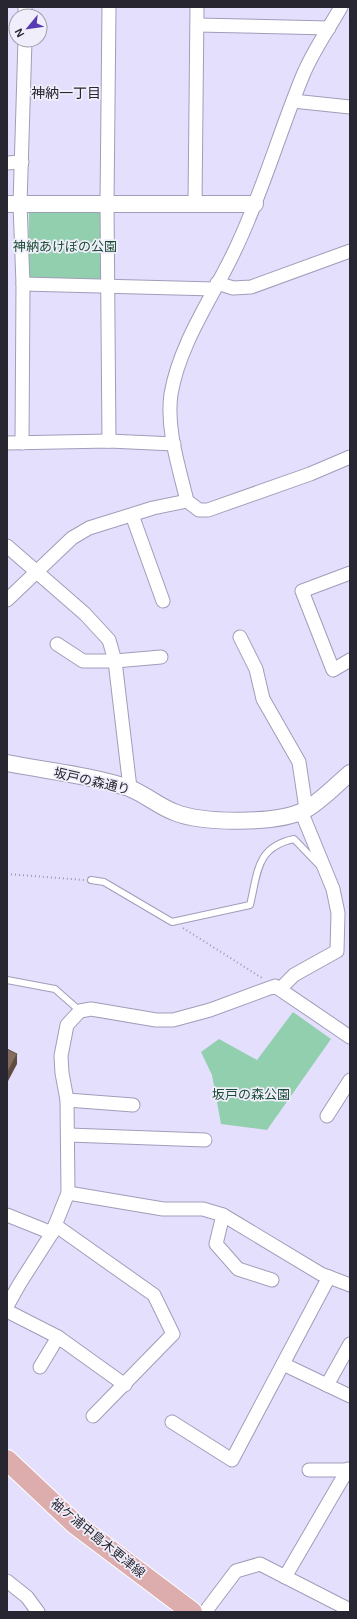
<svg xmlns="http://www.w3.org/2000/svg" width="357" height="1619" viewBox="0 0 357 1619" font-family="Arial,'Noto Sans JP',sans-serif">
	<rect width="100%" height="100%" fill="#e3dffd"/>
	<g fill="#91cfae">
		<path d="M29,212L102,213L101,280L28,279Z"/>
		<path d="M293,1012L331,1039L267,1130L221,1124L212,1075L201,1052L219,1039L257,1060Z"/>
	</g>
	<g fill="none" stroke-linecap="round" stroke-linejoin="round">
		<g stroke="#a19db9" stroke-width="8">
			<g id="service">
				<path d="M91,880L104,882L172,922L250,905C258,872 256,847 294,839L318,864"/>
				<path d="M7,980L55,989L80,1011"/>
			</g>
		</g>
		<g stroke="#a19db9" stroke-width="15">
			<g id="minor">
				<path d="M109,7L107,203L109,441"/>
				<path d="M341,7C328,30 313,51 303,75C279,133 262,194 235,250C213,297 180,342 171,394C166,429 179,467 187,501L199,510H208L310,474L350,457"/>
				<path d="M25,16V7"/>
				<path d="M197,25L329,28"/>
				<path d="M293,101L350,107"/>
				<path d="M7,163L22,162"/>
				<path d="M195,204L197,7"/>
				<path d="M217,283L233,288L251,287L350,251"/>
				<path d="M23,284L214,289"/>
				<path d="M7,443L109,441L174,444"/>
				<path d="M22,443L23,284L20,204L25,40"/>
				<path d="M132,515L163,601"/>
				<path d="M7,546L85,614L109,640L115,661L130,788"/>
				<path d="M350,573L302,591L333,670L350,660"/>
				<path d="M7,600L72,538L89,528L153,508L187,501"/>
				<path d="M240,637L256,669L263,699L299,762L306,809"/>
				<path d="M57,644L83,661H115L161,657"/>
				<path d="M280,989L294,975L337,951L338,913L333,889L301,811"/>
				<path d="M67,1100L133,1105"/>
				<path d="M327,1116L350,1080"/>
				<path d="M69,1135L205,1140"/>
				<path d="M68,1193L163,1209H203L223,1215L321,1274L350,1285"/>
				<path d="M7,1215L52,1233"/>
				<path d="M223,1215L216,1244L238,1269L272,1280"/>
				<path d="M55,1225L154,1295L173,1334L93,1416"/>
				<path d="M7,1306L20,1283L52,1233L68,1193L67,1100L62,1073L61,1056L67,1025L80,1011L91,1009L156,1020H173L210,1010L275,986L350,1037"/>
				<path d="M7,1311L58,1337L125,1385"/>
				<path d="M283,1364L350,1396"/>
				<path d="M40,1367L58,1337"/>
				<path d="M327,1385L350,1344"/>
				<path d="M172,1422L232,1460L329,1277"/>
				<path d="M309,1470H350"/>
				<path d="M285,1577L348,1469"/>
				<path d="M7,1581L27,1597L38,1612"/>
				<path d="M205,1612L236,1571L260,1564L350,1610"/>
			</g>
		</g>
		<g stroke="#a19db9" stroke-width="18">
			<g id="tertiary">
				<path d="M7,204H255"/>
				<path d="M7,763C47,771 90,775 129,788C145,794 158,806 174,812C203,824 278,824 305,810C320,802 337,784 350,773"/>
			</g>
		</g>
		<g stroke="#fff" stroke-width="22">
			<path id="primary" d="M7,1460L75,1524L192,1612"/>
		</g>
		<g stroke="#9c99b0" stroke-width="2" stroke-dasharray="1 3" stroke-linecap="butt">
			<path d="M7,874L84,880"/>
			<path d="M183,928L262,978"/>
		</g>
		<use href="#service" stroke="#fff" stroke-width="6"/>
		<use href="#minor" stroke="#fff" stroke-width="13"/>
		<use href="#tertiary" stroke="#fff" stroke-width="16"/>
		<use href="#primary" stroke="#ddadad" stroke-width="20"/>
	</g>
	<path fill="#5e4c41" d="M17,1054V1064L7,1083V1073Z"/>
	<path fill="#866c5d" stroke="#5e4c41" d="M7,1049L17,1054L7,1073Z"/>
	<g text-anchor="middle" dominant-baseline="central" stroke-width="3.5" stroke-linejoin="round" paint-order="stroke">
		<g font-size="13" fill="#1a4c35" stroke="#f0eefa">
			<text x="65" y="246">神納あけぼの公園</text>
			<text x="251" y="1094">坂戸の森公園</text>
		</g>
		<g font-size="13" fill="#282631" stroke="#f0eefa">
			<text transform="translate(92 781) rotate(13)">坂戸の森通り</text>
			<text transform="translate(98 1538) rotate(39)">袖ケ浦中島木更津線</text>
		</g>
		<g font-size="14" fill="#282631" stroke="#f0eefa">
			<text x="66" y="93">神納一丁目</text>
		</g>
	</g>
	<rect width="357" height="1619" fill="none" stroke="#282631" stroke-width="16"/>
	<g transform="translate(28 28) rotate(241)"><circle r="19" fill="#f0eefa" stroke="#a09eaa"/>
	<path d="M0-3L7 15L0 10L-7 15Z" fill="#583bb3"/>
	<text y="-6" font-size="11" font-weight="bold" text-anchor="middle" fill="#282631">N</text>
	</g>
</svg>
